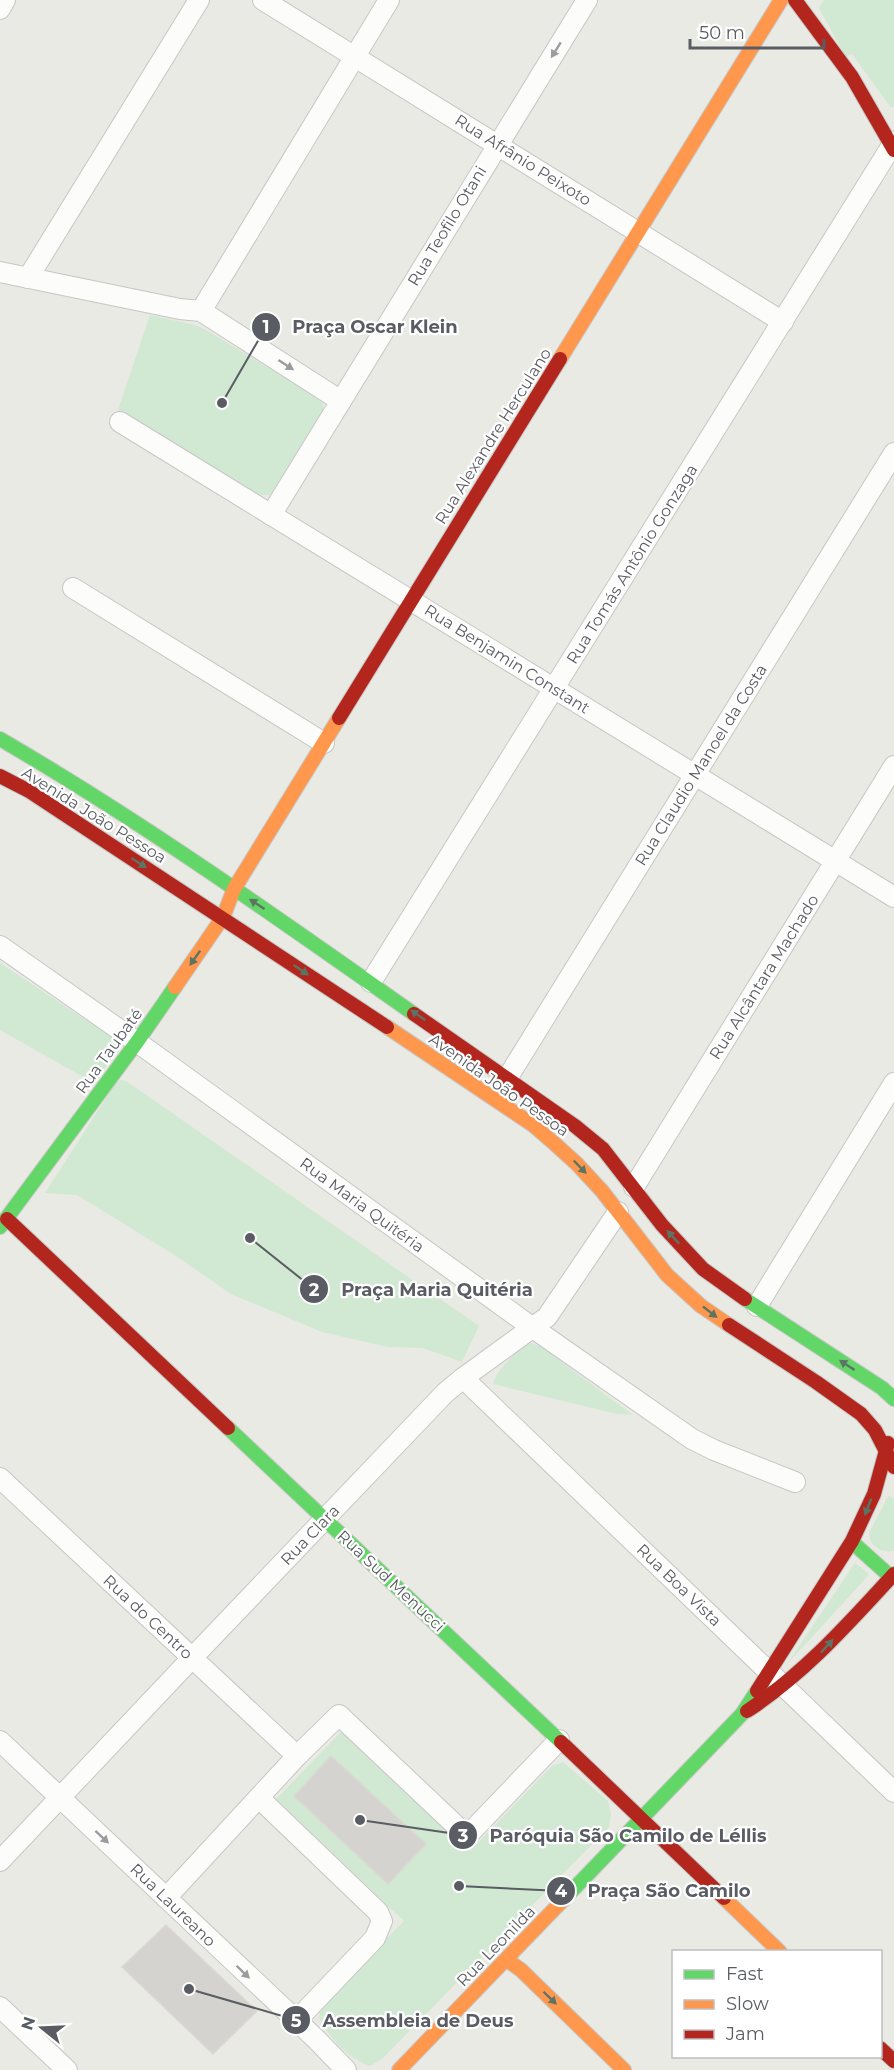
<svg xmlns="http://www.w3.org/2000/svg" width="894" height="2070" viewBox="0 0 894 2070" font-family="Montserrat,sans-serif">
	<rect width="100%" height="100%" fill="#eaeae4"/>
	<g fill="#d1e8d2">
		<path d="M824,0H894V106L891,108L852,54L846,57L819,8Z"/>
		<path d="M150,315L195,325L206,330L323,401V413L270,495H257L118,410Z"/>
		<path d="M0,963L122,1044L94,1083L0,1030Z"/>
		<path d="M120,1080L126,1081L479,1326L462,1362L423,1348L388,1347L322,1332L231,1294L176,1256L77,1195L45,1193L115,1084Z"/>
		<path d="M531,1343L540,1346L633,1415L617,1414L493,1384C494,1373 520,1346 531,1343Z"/>
		<path d="M889,1495L894,1499V1551C881,1553 870,1547 869,1533Z"/>
		<path d="M855,1563L868,1573V1576L788,1663Z"/>
		<path d="M342,1731L470,1851L552,1766L563,1762L608,1801L611,1814L609,1827L382,2059L370,2066C350,2060 327,2036 319,2017L323,2003L404,1921L276,1799Z"/>
	</g>
	<g fill="#d4d3cf" stroke="#dad9d3" stroke-width="1.5">
		<path d="M331,1756L426,1844L388,1884L294,1796Z"/>
		<path d="M166,1925L257,2011L213,2054L122,1967Z"/>
	</g>
	<g fill="none" stroke-linecap="round" stroke-linejoin="round">
		<g stroke="#c6c6c6" stroke-width="22">
			<g id="street">
				<path d="M263,0L783,322"/>
				<path d="M0,9L5,0"/>
				<path d="M0,272L180,309L201,311L341,401"/>
				<path d="M28,278L199,0"/>
				<path d="M201,311L389,0"/>
				<path d="M120,422L894,897"/>
				<path d="M271,515L587,0"/>
				<path d="M73,588L324,743"/>
				<path d="M0,946L137,1042L533,1328L692,1439L714,1450L795,1482"/>
				<path d="M371,982L894,142"/>
				<path d="M508,1077L894,453"/>
				<path d="M634,1187L894,766"/>
				<path d="M757,1306L894,1083"/>
				<path d="M463,1378L894,1792"/>
				<path d="M0,1478L297,1756"/>
				<path d="M0,1741L316,2039L346,2070"/>
				<path d="M259,1798L378,1912L382,1921L375,1938L296,2021"/>
				<path d="M0,1861L192,1658L445,1393L463,1378L547,1317L618,1212"/>
				<path d="M166,1898L297,1756L339,1715L467,1836L559,1740"/>
				<path d="M0,2007L67,2070"/>
			</g>
		</g>
		<g stroke="#c6c7c6" stroke-width="16">
			<g id="fast">
				<path d="M0,739C143,822 279,919 414,1014"/>
				<path d="M0,1227L137,1042L175,987"/>
				<path d="M745,1299L882,1388L894,1399"/>
				<path d="M228,1428L561,1742"/>
				<path d="M852,1542L891,1577"/>
				<path d="M564,1899L742,1714L757,1691"/>
			</g>
		</g>
		<g stroke="#c6c7c6" stroke-width="16">
			<g id="slow">
				<path d="M560,359L781,0"/>
				<path d="M175,987L223,917L234,889L339,718"/>
				<path d="M387,1027L533,1125L555,1144L577,1164L602,1191L667,1275L701,1306L729,1325"/>
				<path d="M724,1898L780,1952"/>
				<path d="M507,1960L521,1970L624,2070"/>
				<path d="M399,2070L564,1899"/>
			</g>
		</g>
		<g stroke="#c6c7c6" stroke-width="16">
			<g id="jam">
				<path d="M795,0L852,77L894,150"/>
				<path d="M339,718L560,359"/>
				<path d="M0,776L29,791L387,1027"/>
				<path d="M414,1014L575,1126L603,1149L662,1225L703,1269L745,1299"/>
				<path d="M7,1219L228,1428"/>
				<path d="M729,1325L816,1382L861,1414L875,1430L894,1467"/>
				<path d="M757,1691L852,1541L874,1494L888,1443"/>
				<path d="M747,1711C804,1674 848,1624 894,1574"/>
				<path d="M561,1742L724,1898"/>
				<path d="M880,2048L894,2061"/>
			</g>
		</g>
		<use href="#street" stroke="#fcfcfb" stroke-width="20"/>
		<use href="#fast" stroke="#63d668" stroke-width="14"/>
		<use href="#slow" stroke="#ff974d" stroke-width="14"/>
		<use href="#jam" stroke="#b3261e" stroke-width="14"/>
	</g>
	<defs><path id="oneway-solid" d="M-6-.8H1V-3.2L6.5 0L1 3.2V.8H-6Z" transform="scale(1.5)"/></defs>
	<g fill="#9b9ca0">
		<use href="#oneway-solid" transform="translate(556 50) rotate(122)"/>
		<use href="#oneway-solid" transform="translate(286 365) rotate(33)"/>
		<use href="#oneway-solid" transform="translate(102 1837) rotate(43)"/>
		<use href="#oneway-solid" transform="translate(243 1972) rotate(44)"/>
	</g>
	<g fill="#5c7464">
		<use href="#oneway-solid" transform="translate(139 863) rotate(33)"/>
		<use href="#oneway-solid" transform="translate(257 904) rotate(-147)"/>
		<use href="#oneway-solid" transform="translate(195 958) rotate(125)"/>
		<use href="#oneway-solid" transform="translate(301 970) rotate(34)"/>
		<use href="#oneway-solid" transform="translate(418 1015) rotate(-145)"/>
		<use href="#oneway-solid" transform="translate(580 1167) rotate(46)"/>
		<use href="#oneway-solid" transform="translate(673 1237) rotate(-133)"/>
		<use href="#oneway-solid" transform="translate(710 1312) rotate(38)"/>
		<use href="#oneway-solid" transform="translate(847 1365) rotate(-147)"/>
		<use href="#oneway-solid" transform="translate(868 1507) rotate(111)"/>
		<use href="#oneway-solid" transform="translate(827 1646) rotate(-47)"/>
		<use href="#oneway-solid" transform="translate(550 1998) rotate(44)"/>
	</g>
	<g text-anchor="middle" dominant-baseline="central" stroke-width="4.5" stroke-linejoin="round" paint-order="stroke">
		<g font-size="16" fill="#5a5c63" stroke="#fff">
			<text transform="translate(523 160) rotate(32)">Rua Afrânio Peixoto</text>
			<text transform="translate(447 226) rotate(-59)">Rua Teofilo Otani</text>
			<text transform="translate(493 436) rotate(-58)">Rua Alexandre Herculano</text>
			<text transform="translate(632 564) rotate(-58)">Rua Tomás Antônio Gonzaga</text>
			<text transform="translate(507 659) rotate(32)">Rua Benjamin Constant</text>
			<text transform="translate(701 765) rotate(-58)">Rua Claudio Manoel da Costa</text>
			<text transform="translate(94 815) rotate(32)">Avenida João Pessoa</text>
			<text transform="translate(764 977) rotate(-58)">Rua Alcântara Machado</text>
			<text transform="translate(109 1051) rotate(-54)">Rua Taubaté</text>
			<text transform="translate(499 1085) rotate(35)">Avenida João Pessoa</text>
			<text transform="translate(362 1205) rotate(36)">Rua Maria Quitéria</text>
			<text transform="translate(310 1535) rotate(-46)">Rua Clara</text>
			<text transform="translate(391 1581) rotate(43)">Rua Sud Menucci</text>
			<text transform="translate(679 1585) rotate(44)">Rua Boa Vista</text>
			<text transform="translate(148 1617) rotate(43)">Rua do Centro</text>
			<text transform="translate(173 1905) rotate(44)">Rua Laureano</text>
			<text transform="translate(496 1946) rotate(-46)">Rua Leonilda</text>
		</g>
	</g>
	<path fill="none" stroke="#5a5c63" stroke-width="2" d="M222 403L266 327M250 1238L314 1289M360 1820L463 1835M459 1886L561 1891M189 1989L296 2020"/>
	<g fill="#5a5c63" stroke="#fff" stroke-width="2">
		<circle cx="222" cy="403" r="6"/>
		<circle cx="250" cy="1238" r="6"/>
		<circle cx="360" cy="1820" r="6"/>
		<circle cx="459" cy="1886" r="6"/>
		<circle cx="189" cy="1989" r="6"/>
		<circle cx="266" cy="327" r="15"/>
		<circle cx="314" cy="1289" r="15"/>
		<circle cx="463" cy="1835" r="15"/>
		<circle cx="561" cy="1891" r="15"/>
		<circle cx="296" cy="2020" r="15"/>
	</g>
	<g font-size="18" text-anchor="middle" font-weight="bold" fill="#fff">
		<text x="266" y="333">1</text>
		<text x="314" y="1296">2</text>
		<text x="463" y="1842">3</text>
		<text x="561" y="1897">4</text>
		<text x="296" y="2027">5</text>
	</g>
	<g font-size="18" text-anchor="middle" font-weight="bold" fill="#5a5c63" stroke="#fff" stroke-width="4.5" stroke-linejoin="round" paint-order="stroke">
		<text x="375" y="333">Praça Oscar Klein</text>
		<text x="437" y="1296">Praça Maria Quitéria</text>
		<text x="628" y="1842">Paróquia São Camilo de Léllis</text>
		<text x="669" y="1897">Praça São Camilo</text>
		<text x="418" y="2027">Assembleia de Deus</text>
	</g>
	<rect x="672" y="1950" width="210" height="108" fill="#ffffff" stroke="#bdbec1" stroke-width="1.5"/>
	<rect x="684" y="1970" width="30" height="9" fill="#63d668" stroke="#bdbec1" stroke-width="1.5"/>
	<text x="726" y="1980" font-size="18" fill="#5a5c63">Fast</text>
	<rect x="684" y="2000" width="30" height="9" fill="#ff974d" stroke="#bdbec1" stroke-width="1.5"/>
	<text x="726" y="2010" font-size="18" fill="#5a5c63">Slow</text>
	<rect x="684" y="2030" width="30" height="9" fill="#b3261e" stroke="#bdbec1" stroke-width="1.5"/>
	<text x="726" y="2040" font-size="18" fill="#5a5c63">Jam</text>
	<g transform="translate(42 2028) rotate(288)" stroke="#ffffff" stroke-width="4.5" paint-order="stroke">
	<path d="M0-4.5L10 22L0 15L-10 22Z" fill="#5a5c63"/>
	<text y="-9" font-size="16" font-weight="bold" text-anchor="middle" fill="#5a5c63">N</text>
	</g>
	<path d="M690 39v9h134v-9" fill="none" stroke="#5a5c63" stroke-width="3"/>
	<text x="699" y="39" font-size="18" fill="#5a5c63" stroke="#ffffff" stroke-width="4.5" paint-order="stroke">50 m</text>
</svg>
